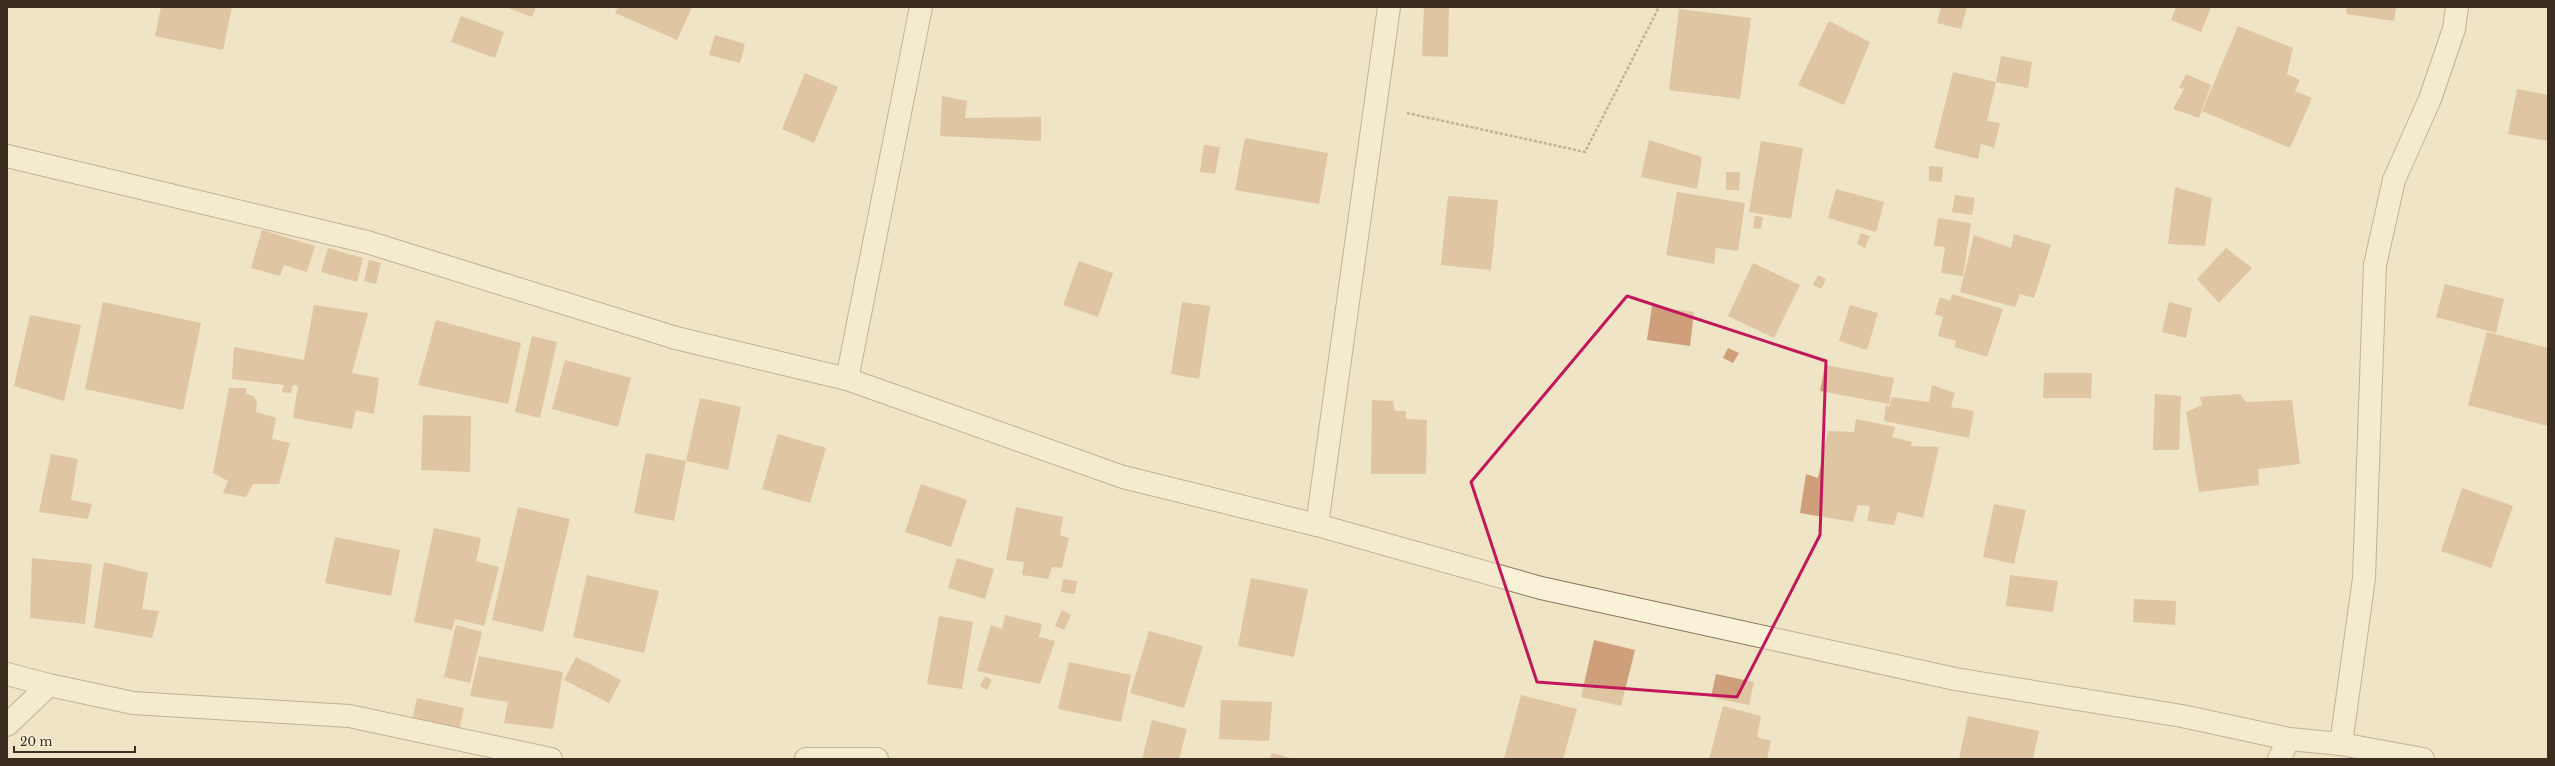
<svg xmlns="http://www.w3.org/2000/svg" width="2555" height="766" viewBox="0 0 2555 766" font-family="'Libre Baskerville',serif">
	<rect width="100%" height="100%" fill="#efe4c5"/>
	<g fill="#ce9f7a">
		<path d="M161,7H232L223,50L155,36Z"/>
		<path d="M505,7H536L532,17Z"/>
		<path d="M618,7H692L677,40L615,13Z"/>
		<path d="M1424,7H1449L1448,57L1422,56Z"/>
		<path d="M1941,7H1967L1961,29L1937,23Z"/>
		<path d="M2176,7H2211L2201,32L2171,20Z"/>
		<path d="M2347,7H2396L2394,21L2346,14Z"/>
		<path d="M1679,9L1751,18L1740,99L1669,90Z"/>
		<path d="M461,16L504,32L495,58L451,42Z"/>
		<path d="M1829,21L1870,42L1844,105L1798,85Z"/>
		<path d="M2238,26L2293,48L2287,74L2300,80L2295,91L2312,98L2290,148L2202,111Z"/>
		<path d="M715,35L745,44L740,63L709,55Z"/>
		<path d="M2001,56L2032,62L2028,88L1996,82Z"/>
		<path d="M1953,72L1996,82L1987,121L2000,123L1994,148L1981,144L1978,159L1934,148Z"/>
		<path d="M805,73L838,87L814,143L782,129Z"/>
		<path d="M2186,74L2211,85L2199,118L2173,109L2184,89L2179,88Z"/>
		<path d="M2517,89L2548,95V141L2508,134Z"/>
		<path d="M942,96L967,101L965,118L1041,117V141L940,136Z"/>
		<path d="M1245,138L1328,153L1319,204L1235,190Z"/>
		<path d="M1649,140L1702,157L1697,189L1641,177Z"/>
		<path d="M1761,141L1803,148L1791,219L1749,212Z"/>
		<path d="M1204,145L1220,147L1215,174L1200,172Z"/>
		<path d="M1929,166L1943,167L1942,182L1929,181Z"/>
		<path d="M1726,172H1740L1739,190H1726Z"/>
		<path d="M2175,187L2212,198L2205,246L2168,244Z"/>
		<path d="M1836,189L1884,202L1876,232L1828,218Z"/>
		<path d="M1677,192L1745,203L1738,251L1716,248L1714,264L1666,255Z"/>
		<path d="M1955,195L1975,198L1972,215L1952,212Z"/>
		<path d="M1448,196L1498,200L1491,270L1441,265Z"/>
		<path d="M1755,216L1763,217L1761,229L1753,228Z"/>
		<path d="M1938,218L1971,223L1963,276L1941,273L1945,247L1934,246Z"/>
		<path d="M262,230L315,246L307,272L284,265L280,276L251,268Z"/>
		<path d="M1861,233L1870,236L1865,248L1857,244Z"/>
		<path d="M2014,234L2051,245L2034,298L2020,294L2015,307L1960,292L1974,235L2011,248Z"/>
		<path d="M328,248L363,258L357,282L321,272Z"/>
		<path d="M2226,248L2252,268L2219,303L2197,279Z"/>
		<path d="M369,260L381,263L376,284L364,281Z"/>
		<path d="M1079,261L1113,273L1098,317L1063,305Z"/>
		<path d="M1753,263L1800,285L1774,338L1728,316Z"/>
		<path d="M1818,275L1826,279L1821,289L1813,285Z"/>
		<path d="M2445,284L2504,299L2496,333L2436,317Z"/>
		<path d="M1952,294L2003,309L1987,357L1955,347L1956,341L1938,336L1943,317L1935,314L1940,297L1950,301Z"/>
		<path d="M103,302L201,323L183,410L85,389Z"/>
		<path d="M1182,302L1210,306L1199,379L1171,374Z"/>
		<path d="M2169,302L2192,308L2186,338L2162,332Z"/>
		<path d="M314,305L368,313L352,373L379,378L374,414L356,410L352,429L293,418L298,386L293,385L291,393L282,392L284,385L232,379L234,347L304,360Z"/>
		<path d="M1850,305L1878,313L1867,350L1839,341Z"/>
		<path d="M1652,306L1694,312L1690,346L1647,340Z"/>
		<path d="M30,315L81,325L64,401L14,386Z"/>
		<path d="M436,320L521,343L508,404L418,385Z"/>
		<path d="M2487,332L2548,348V426L2468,405Z"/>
		<path d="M532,336L557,342L540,418L515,412Z"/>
		<path d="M1728,348L1739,353L1733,363L1723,358Z"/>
		<path d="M565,360L631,378L618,427L552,409Z"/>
		<path d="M1825,365L1894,378L1889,404L1820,391Z"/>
		<path d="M2044,373H2092L2091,398H2043Z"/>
		<path d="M1932,385L1955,393L1951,407L1974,411L1969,438L1884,421L1886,404L1889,407L1892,397L1929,402Z"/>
		<path d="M229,388H246V394L254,396L257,403L256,412L276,418L272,439L290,443L279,484H253L246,497L223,493L228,481L213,473Z"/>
		<path d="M2155,394L2181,396L2179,450H2153Z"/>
		<path d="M2240,394L2246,402L2292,400L2300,464L2258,469L2259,485L2199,492L2186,412L2202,405L2200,397Z"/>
		<path d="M700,398L741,407L728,470L686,461Z"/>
		<path d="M1372,400L1393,401L1395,411H1406V419L1427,420L1426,474H1371Z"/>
		<path d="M423,415L471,416L470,472L421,470Z"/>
		<path d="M1856,419L1895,427L1892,437L1912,442L1911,446L1939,447L1923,518L1898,512L1894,525L1867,521L1870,506L1858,505L1853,522L1800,513L1806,474L1818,478L1828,431L1854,432Z"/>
		<path d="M778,434L826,448L810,503L762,489Z"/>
		<path d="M646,453L686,461L674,521L634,513Z"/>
		<path d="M51,454L78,459L71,500L92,504L88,519L39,512Z"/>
		<path d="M921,484L967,500L951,547L905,532Z"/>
		<path d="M2462,488L2513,506L2491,568L2441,551Z"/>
		<path d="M1994,504L2026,510L2014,564L1983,557Z"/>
		<path d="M518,507L570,519L543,632L492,620Z"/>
		<path d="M1016,507L1063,517L1060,535L1069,538L1062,568L1052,567L1048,579L1022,575L1024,562L1006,560Z"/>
		<path d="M434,528L481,538L476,561L499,567L484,626L455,619L452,630L414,622Z"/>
		<path d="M335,537L400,550L391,596L325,583Z"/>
		<path d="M32,558L92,564L85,624L30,618Z"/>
		<path d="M957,558L994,569L985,599L948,588Z"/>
		<path d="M104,562L148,573L142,609L159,611L152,638L94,628Z"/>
		<path d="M587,575L659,591L644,653L573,637Z"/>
		<path d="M2010,575L2058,581L2053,612L2006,606Z"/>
		<path d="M1251,578L1308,589L1294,657L1238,646Z"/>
		<path d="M1063,579L1077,581L1075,594L1061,592Z"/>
		<path d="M2134,599L2176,601L2175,625L2133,622Z"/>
		<path d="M1062,610L1071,615L1064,630L1055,626Z"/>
		<path d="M1005,615L1042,624L1039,637L1055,641L1040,684L977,671L991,625L1002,629Z"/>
		<path d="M939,616L973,622L962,689L927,684Z"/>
		<path d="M456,625L482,632L470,683L444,677Z"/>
		<path d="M1149,631L1203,646L1184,708L1130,693Z"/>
		<path d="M1594,640L1635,650L1621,706L1581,697Z"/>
		<path d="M479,656L563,672L553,729L504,723L508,702L470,696Z"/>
		<path d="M576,657L621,680L609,703L564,680Z"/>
		<path d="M1069,662L1131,675L1121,722L1058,709Z"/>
		<path d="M1716,674L1754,682L1749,705L1711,697Z"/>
		<path d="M985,676L992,680L987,690L980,686Z"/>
		<path d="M1521,695L1577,709L1563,759H1504Z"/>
		<path d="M417,698L464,708L459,730L412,720Z"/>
		<path d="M1221,700L1272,702L1269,741L1219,739Z"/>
		<path d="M1723,706L1761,716L1757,737L1771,741L1767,759H1709Z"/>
		<path d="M1968,716L2039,731L2033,759H1959Z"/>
		<path d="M1152,720L1187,729L1179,759H1142Z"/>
		<path d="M1272,753L1293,759H1270Z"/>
	</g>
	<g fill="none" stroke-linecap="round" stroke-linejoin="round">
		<g stroke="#8b755b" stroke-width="24">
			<g id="minor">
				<path d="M7,156L367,242L676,338L847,379L1123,477L1317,525L1541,588L1955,679L2182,716L2289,739L2341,744L2423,759"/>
				<path d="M847,379L921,7"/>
				<path d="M1317,525L1389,7"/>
				<path d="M7,674L49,685"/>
				<path d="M7,725L49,685L133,703L349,716L551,759"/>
				<path d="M2341,744L2364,578L2375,265L2394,180L2430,99L2454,29L2457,7"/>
				<path d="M806,759H877"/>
				<path d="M2279,759L2289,739"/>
			</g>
		</g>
		<path stroke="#8b755b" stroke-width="2.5" stroke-dasharray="3 2" stroke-linecap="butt" d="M1407,113L1585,152L1659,7"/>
		<use href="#minor" stroke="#faf1d9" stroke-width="22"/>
	</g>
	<path d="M0 0H2555V766H0ZM1627,296L1826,361L1820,535L1737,697L1537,682L1471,482Z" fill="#efe4c5" fill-opacity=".55" fill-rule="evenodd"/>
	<path fill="none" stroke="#c2185b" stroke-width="3" stroke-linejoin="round" d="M1627,296L1826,361L1820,535L1737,697L1537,682L1471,482Z"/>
	<rect width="2555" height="766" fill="none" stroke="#3b2d1f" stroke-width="16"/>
	<path d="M14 746v6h121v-6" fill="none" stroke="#3b2d1f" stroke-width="2"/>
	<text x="20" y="746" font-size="12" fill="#3b2d1f" stroke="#f7eed5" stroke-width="3" paint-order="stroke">20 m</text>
</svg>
